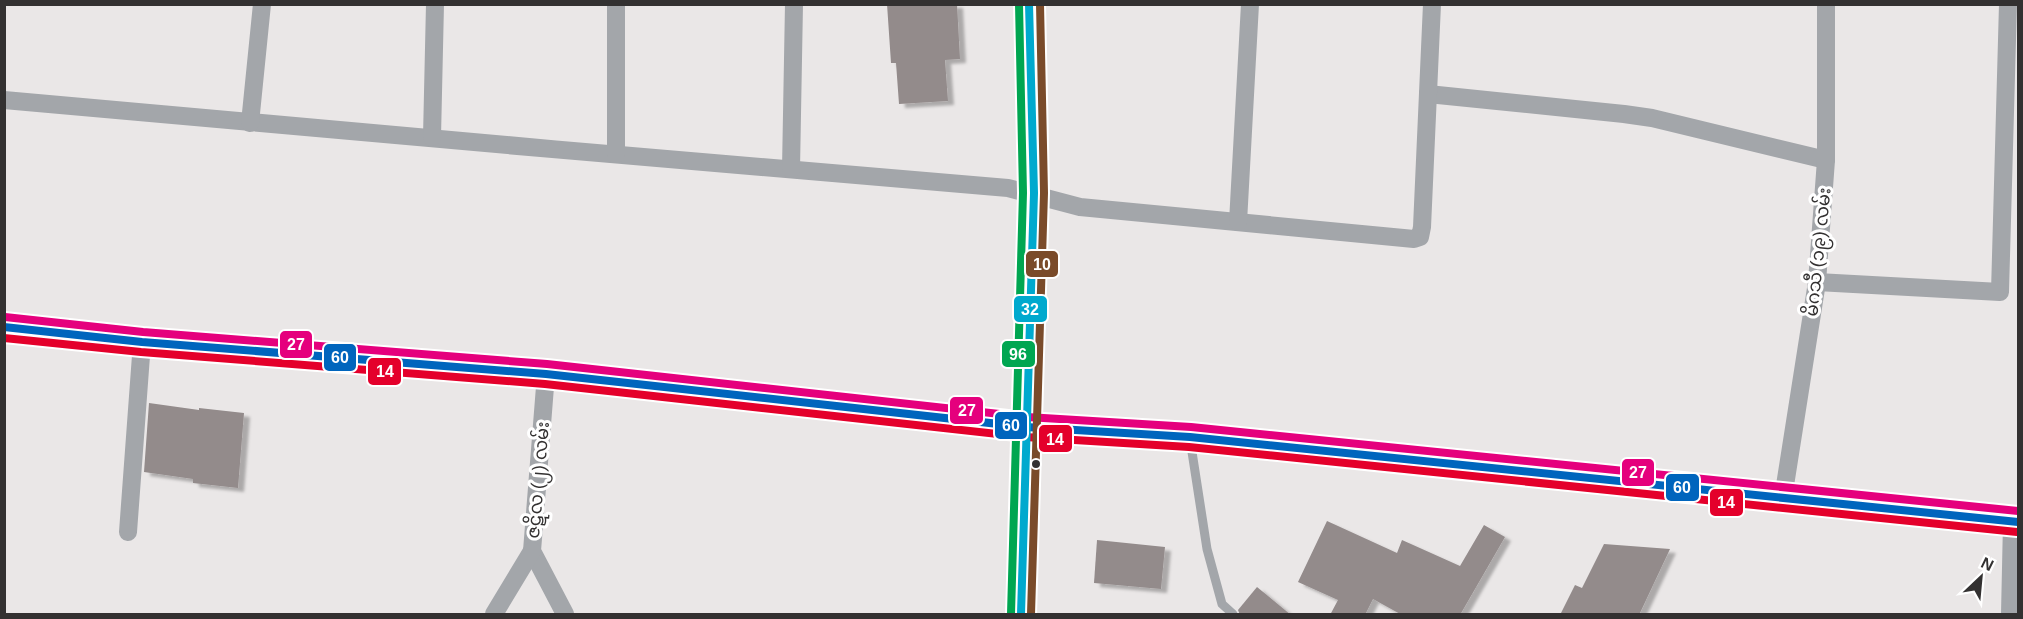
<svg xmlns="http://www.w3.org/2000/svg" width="2023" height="619" viewBox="0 0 2023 619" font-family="Helvetica,'Noto Sans Myanmar',sans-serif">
	<defs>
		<filter id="shadow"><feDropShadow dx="6" dy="4" stdDeviation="1.5" flood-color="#0004"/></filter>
	</defs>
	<rect width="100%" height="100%" fill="#eae7e7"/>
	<g fill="#938b8b" filter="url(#shadow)">
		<path d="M887,4H957L960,59L945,60L948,101L899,104L896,63H891Z"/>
		<path d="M149,403L199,410V408L244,413L238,488L193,483V479L144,472Z"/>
		<path d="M1327,521L1397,553L1402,540L1460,566L1484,525L1505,537L1460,615H1402L1373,599L1365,615H1330L1338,600L1298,582Z"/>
		<path d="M1097,540L1165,547L1161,589L1094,583Z"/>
		<path d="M1604,544L1670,549L1639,615H1560L1575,585L1582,588Z"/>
		<path d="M1257,587L1291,615H1240L1238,610Z"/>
	</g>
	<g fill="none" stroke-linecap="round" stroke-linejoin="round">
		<path stroke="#a3a6aa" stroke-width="9" d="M1190,439L1207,549L1222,604L1233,614"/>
		<g stroke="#a3a6aa" stroke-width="18">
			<path d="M1428,94L1624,114L1652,118L1826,160"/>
			<path d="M4,100C339,132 673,159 1008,188L1080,207L1414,239L1420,237L1422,227L1432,4"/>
			<path d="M250,123L262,4"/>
			<path d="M432,137L435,4"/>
			<path d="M616,154V4"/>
			<path d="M791,169L794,4"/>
			<path d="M1238,222L1250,4"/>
			<path d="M1817,282L2000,292L2008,4"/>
			<path d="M546,374L532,551L565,614"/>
			<path d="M1783,498L1817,282L1826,160V4"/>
			<path d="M128,532L142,342"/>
			<path d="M494,614L532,551"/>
			<path d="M2010,614L2012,522"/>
		</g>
		<g stroke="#a3a6a8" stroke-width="27">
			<path d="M4,327L142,342L546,374L1026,427L1190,437L2018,522"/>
			<path d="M1021,614L1034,193L1029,4"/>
		</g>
		<g stroke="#fff" stroke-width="12">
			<path id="bus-1" d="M4,327L142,342L546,374L1026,427L1190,437L2018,522"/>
		</g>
		<g stroke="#fff" stroke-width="12">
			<path id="bus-2" d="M4,338L141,352L545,384L1025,437L1189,447L2017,532"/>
		</g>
		<g stroke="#fff" stroke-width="12">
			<path id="bus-3" d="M5,317L143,332L547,364L1027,417L1191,427L2018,511"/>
		</g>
		<g stroke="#fff" stroke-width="12">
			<path id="bus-4" d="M1021,614L1034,193L1029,4"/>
		</g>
		<g stroke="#fff" stroke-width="12">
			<path id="bus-5" d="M1031,614L1044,193L1040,4"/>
		</g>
		<g stroke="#fff" stroke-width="12">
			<path id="bus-6" d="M1011,614L1023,193L1019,4"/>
		</g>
		<use href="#bus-1" stroke="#0065bd" stroke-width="8"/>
		<use href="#bus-2" stroke="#e4002b" stroke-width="8"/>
		<use href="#bus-3" stroke="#e5007d" stroke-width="8"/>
		<use href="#bus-4" stroke="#00a9ce" stroke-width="8"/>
		<use href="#bus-5" stroke="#7a4b2a" stroke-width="8"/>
		<use href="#bus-6" stroke="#00a651" stroke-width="8"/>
	</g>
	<circle fill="#333131" stroke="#fff" stroke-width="2" cx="1036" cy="464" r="5"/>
	<g text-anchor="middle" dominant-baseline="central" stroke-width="6" stroke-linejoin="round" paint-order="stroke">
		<g font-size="18" fill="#333131" stroke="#fff">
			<text transform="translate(1818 252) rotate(-84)">မိဂသီ (၁၉) လမ်း</text>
			<text transform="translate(538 480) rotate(-85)">ဇဋိလ (၂) လမ်း</text>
		</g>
	</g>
	<g stroke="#fff" stroke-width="2">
		<rect x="1025" y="250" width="34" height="28" rx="6" fill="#7a4b2a"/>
		<rect x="1013" y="295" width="35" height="28" rx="6" fill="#00a9ce"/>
		<rect x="279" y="330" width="34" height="29" rx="6" fill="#e5007d"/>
		<rect x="1001" y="340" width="35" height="28" rx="6" fill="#00a651"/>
		<rect x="323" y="343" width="34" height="29" rx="6" fill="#0065bd"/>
		<rect x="367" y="357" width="35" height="29" rx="6" fill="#e4002b"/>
		<rect x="949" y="396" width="35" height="29" rx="6" fill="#e5007d"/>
		<rect x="994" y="411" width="34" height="29" rx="6" fill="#0065bd"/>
		<rect x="1038" y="424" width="35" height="29" rx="6" fill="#e4002b"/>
		<rect x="1621" y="458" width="34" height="29" rx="6" fill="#e5007d"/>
		<rect x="1665" y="473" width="35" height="29" rx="6" fill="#0065bd"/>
		<rect x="1709" y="488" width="35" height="29" rx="6" fill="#e4002b"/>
	</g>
	<g font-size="16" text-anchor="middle" font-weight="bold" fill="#fff">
		<text x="1042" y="270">10</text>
		<text x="1030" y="315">32</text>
		<text x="296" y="350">27</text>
		<text x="1018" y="360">96</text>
		<text x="340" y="363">60</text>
		<text x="385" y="377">14</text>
		<text x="967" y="416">27</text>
		<text x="1011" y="431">60</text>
		<text x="1055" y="445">14</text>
		<text x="1638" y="478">27</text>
		<text x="1682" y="493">60</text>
		<text x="1726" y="508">14</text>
	</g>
	<rect width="2023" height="619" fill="none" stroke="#333131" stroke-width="12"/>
	<g transform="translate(1981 577) rotate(26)" stroke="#ffffff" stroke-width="4.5" paint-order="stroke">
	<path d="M0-4.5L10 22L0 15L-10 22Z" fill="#333131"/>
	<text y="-9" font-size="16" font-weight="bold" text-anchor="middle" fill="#333131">N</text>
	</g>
</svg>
